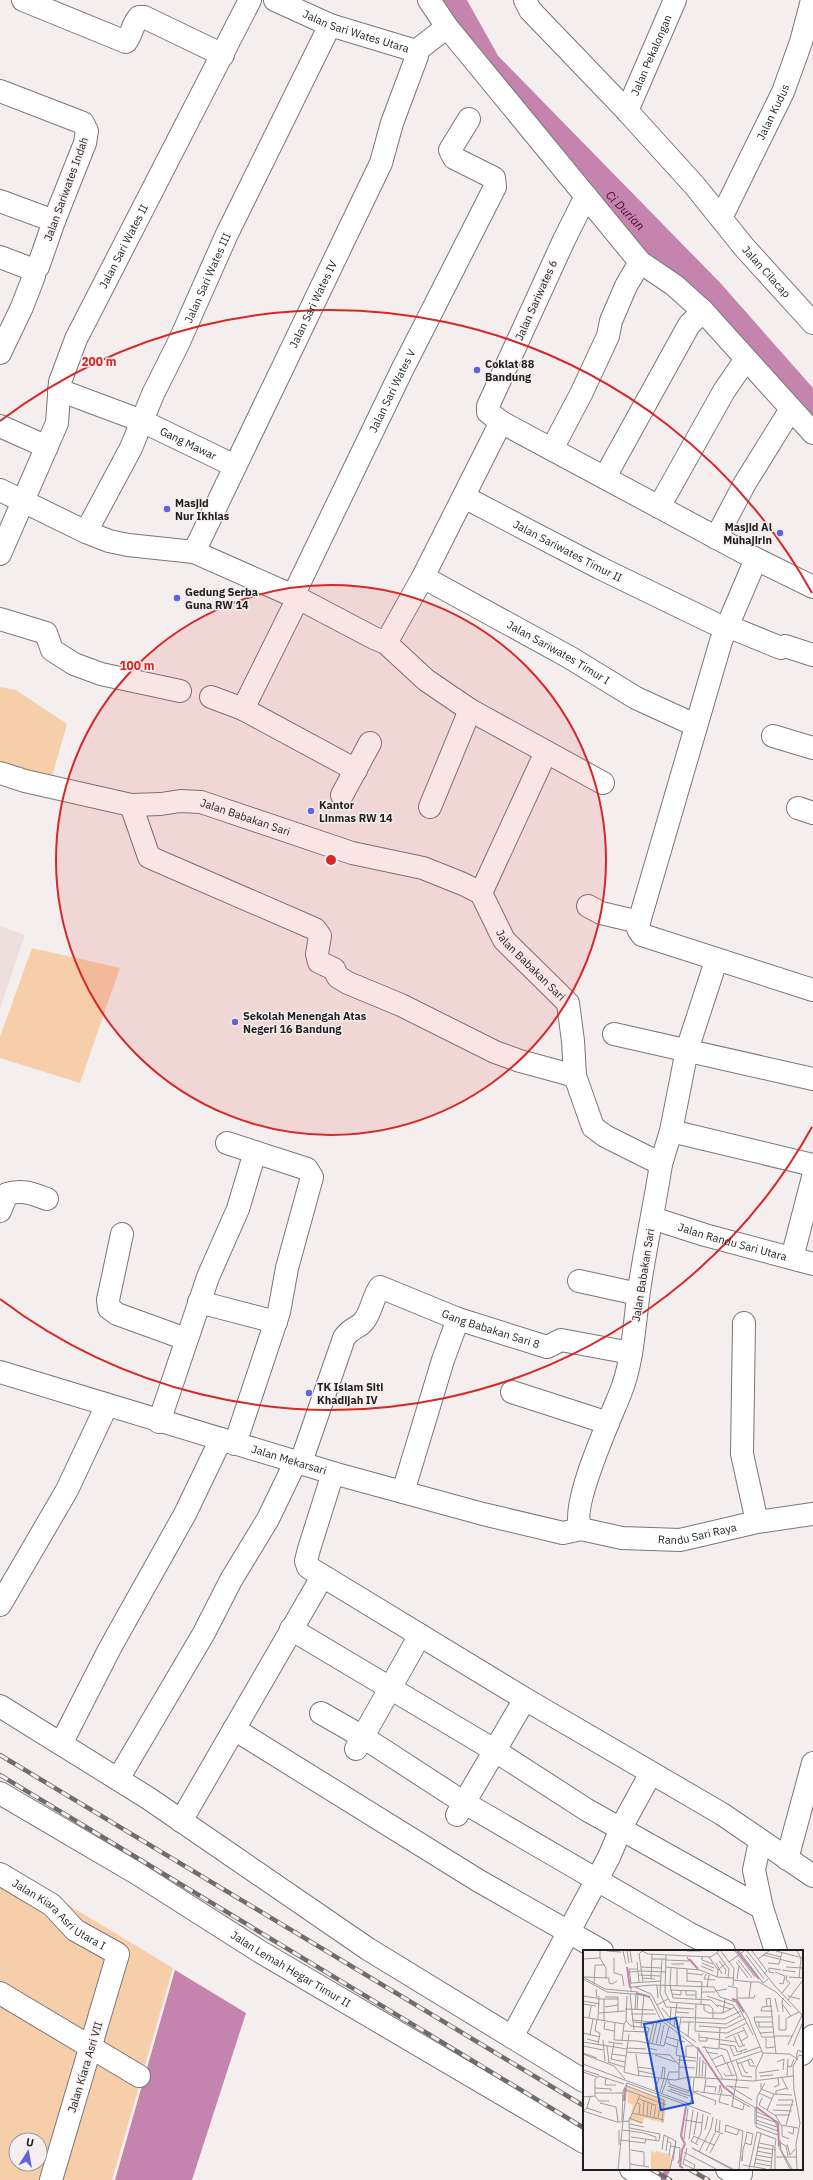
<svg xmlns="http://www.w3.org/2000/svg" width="813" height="2180" viewBox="0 0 813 2180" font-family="'IBM Plex Sans',sans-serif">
	<rect width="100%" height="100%" fill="#f4efee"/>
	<path fill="#eddfde" d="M0,926L25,935L0,1009Z"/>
	<g fill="#f6cfaa" fill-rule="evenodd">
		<path d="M0,687L16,690L67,724L51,780L0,767Z"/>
		<path d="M32,948L120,968L80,1083L0,1058V1037Z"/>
		<path d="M0,1864L173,1968L112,2180H0ZM16,2140H40V2164H16Z"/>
	</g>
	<path fill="#c584ad" d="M175,1970L246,2013L192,2180H115Z"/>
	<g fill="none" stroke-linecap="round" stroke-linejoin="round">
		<path stroke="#c584ad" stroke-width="5.5" d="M662,2180L668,2169"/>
		<path stroke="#c584ad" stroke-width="33" id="s1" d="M448,0L485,66L708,294L813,413"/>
		<g stroke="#7b7776" stroke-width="24">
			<g id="minor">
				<path d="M23,0L126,42C132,34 132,25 139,17H144L223,55"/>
				<path id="s2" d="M275,0L330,25L416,51"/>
				<path d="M429,0L447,27L640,262L674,285L703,311L813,433"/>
				<path id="s3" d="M525,0L530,10L627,111L695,186L744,247L813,323"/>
				<path d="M416,51L447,27"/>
				<path d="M0,91L83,123L87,131L85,143L54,221L38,267L34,270"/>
				<path id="s4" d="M627,111L675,0"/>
				<path d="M586,196L564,240L488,406V412L501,422L756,559L813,587"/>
				<path d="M0,201L54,221"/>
				<path id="s5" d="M721,218L783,92L801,42L812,0"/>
				<path d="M0,257L34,270"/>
				<path d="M0,353L22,307L34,276V270"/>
				<path id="s6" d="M59,390L142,421L235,466"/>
				<path d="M0,426L47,447"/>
				<path d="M552,449L581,394L608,336L611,321L626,286L640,262"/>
				<path d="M605,477L689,325L703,311"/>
				<path d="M0,490L86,532L109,541L128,545L194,552L298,598L374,638L386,643L423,577L501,422"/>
				<path id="s7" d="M464,497L600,568L726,629"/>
				<path d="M659,507L724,391L746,359"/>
				<path id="s8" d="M86,532L131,448L153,394L179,342L227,234L330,25"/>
				<path d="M716,538L745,483L791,409"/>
				<path id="s9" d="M194,552L381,163L392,123L417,56L416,51"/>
				<path id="s10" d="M0,554L57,423L60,382L76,339L250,0"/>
				<path d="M756,559L721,641L639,922L638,929L642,935L813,990"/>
				<path id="s11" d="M423,577L569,657L636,698L695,725"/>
				<path id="s12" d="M293,596L402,370L495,187L494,178L454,158L450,150L469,119"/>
				<path d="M0,619L46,633L52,650L74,664L101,674L180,691"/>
				<path d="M727,626L781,648L785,646L813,655"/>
				<path d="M386,643L426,680L470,710L603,783"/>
				<path d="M211,697L243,709L356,770"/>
				<path d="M243,709L298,598"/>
				<path d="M773,736L813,748"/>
				<path id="s13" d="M0,773L25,781L131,805L161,804L180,801L201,802L352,853L423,868L463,884L481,893L504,940L568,1003L573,1041L575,1076L593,1127L605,1136L661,1164C655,1204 646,1244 640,1284C634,1321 634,1360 620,1394C610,1419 569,1508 581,1529"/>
				<path d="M342,795L370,743"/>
				<path d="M131,805L149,857L315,929L320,936L317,954L319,962L334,969L338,977L348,983L401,1005L495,1052L520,1061L575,1076"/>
				<path d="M430,807L470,710"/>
				<path d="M798,808L813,813"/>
				<path d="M481,893L546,752"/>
				<path d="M588,906L601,913L639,922"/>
				<path d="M614,1034L813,1079"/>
				<path d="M671,1131L813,1165"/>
				<path d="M227,1143L301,1167L307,1169L312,1177L287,1268L279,1312L235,1444"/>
				<path d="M661,1164L671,1131L687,1050L716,961"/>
				<path d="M0,1211L7,1194C22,1189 33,1194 47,1199"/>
				<path id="s14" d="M652,1218L705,1235L813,1264"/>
				<path d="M122,1234L108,1300L109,1308L117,1314L186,1339"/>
				<path d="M792,1258L813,1177"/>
				<path d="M579,1281L638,1294"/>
				<path d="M199,1302L276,1322"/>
				<path d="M744,1323L742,1454L757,1522"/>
				<path id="s15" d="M0,1372L333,1473L483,1514L563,1533L581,1529L622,1538L680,1540L757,1522L813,1514"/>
				<path d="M512,1392L608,1423"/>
				<path d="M159,1422L208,1277L238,1209L255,1152"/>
				<path id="s16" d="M301,1462L344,1338C351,1327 358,1329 364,1321C372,1311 373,1296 380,1287L458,1319L547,1347L561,1340L631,1353"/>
				<path d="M333,1473L309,1549L306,1561L308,1567L525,1699L722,1814L813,1876"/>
				<path d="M403,1492L443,1360L458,1319"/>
				<path d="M0,1605L67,1490L107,1405"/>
				<path d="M291,1629L494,1750L587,1810L762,1908"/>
				<path d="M0,1706L148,1798L368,1949L584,2081"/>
				<path d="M321,1713L363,1737L463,1802L690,1934L724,1951"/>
				<path d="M234,1729L479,1881L602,1951"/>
				<path d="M61,1744L110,1648L185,1514L221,1439"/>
				<path d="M356,1749L420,1635"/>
				<path d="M118,1779L204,1633L231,1580L268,1519L296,1461"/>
				<path id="s17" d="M0,1793L138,1874L259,1951L584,2142"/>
				<path d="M457,1815L525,1699"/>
				<path d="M181,1821L322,1577"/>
				<path d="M760,1841L754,1870L762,1908L776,1951"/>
				<path d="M787,1859L813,1763"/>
				<path id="s18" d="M0,1874L52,1905L75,1930L118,1954L51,2180"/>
				<path d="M0,1993L139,2076"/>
				<path d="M512,2037L609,1857L623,1824L651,1773"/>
				<path d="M802,2054L813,2036"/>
				<path d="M631,2169L650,2180"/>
				<path d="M727,2169L737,2175L741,2174V2169"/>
			</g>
		</g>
		<use href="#minor" stroke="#fff" stroke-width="22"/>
		<g stroke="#6f6c6c" stroke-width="4.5">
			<g id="rail">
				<path d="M0,1755L584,2106"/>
				<path d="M0,1775L584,2128"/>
				<path d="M651,2169L670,2180"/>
				<path d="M689,2169L708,2180"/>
			</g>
		</g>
		<use href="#rail" stroke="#f4efee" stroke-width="3" stroke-dasharray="9" stroke-linecap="butt"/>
	</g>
	<circle cx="331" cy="860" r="275" fill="#d62828" fill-opacity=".12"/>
	<g fill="none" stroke="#d62828" stroke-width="2">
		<circle cx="331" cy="860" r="275"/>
		<path d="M812 1127A550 550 0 0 1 0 1299M0 421A550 550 0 0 1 812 593"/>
	</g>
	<g fill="#6163dc" stroke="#f4efee" stroke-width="1.5">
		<circle cx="477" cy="370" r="4"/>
		<circle cx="167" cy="509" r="4"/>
		<circle cx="780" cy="533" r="4"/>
		<circle cx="177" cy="598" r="4"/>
		<circle cx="311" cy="811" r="4"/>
		<circle cx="235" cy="1022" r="4"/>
		<circle cx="309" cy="1393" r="4"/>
	</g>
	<g text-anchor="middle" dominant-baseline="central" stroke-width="3" stroke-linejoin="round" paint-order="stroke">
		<g font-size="11" fill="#201e1e" stroke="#f4efee">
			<text stroke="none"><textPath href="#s2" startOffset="87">Jalan Sari Wates Utara</textPath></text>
			<text stroke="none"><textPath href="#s4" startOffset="61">Jalan Pekalongan</textPath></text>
			<text stroke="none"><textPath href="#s5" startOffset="118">Jalan Kudus</textPath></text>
			<text transform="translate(66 189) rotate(-70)">Jalan Sariwates Indah</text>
			<text stroke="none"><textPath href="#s10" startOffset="334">Jalan Sari Wates II</textPath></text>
			<text stroke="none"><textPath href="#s3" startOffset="364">Jalan Cilacap</textPath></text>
			<text stroke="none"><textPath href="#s8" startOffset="282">Jalan Sari Wates III</textPath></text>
			<text transform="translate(536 300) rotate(-66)">Jalan Sariwates 6</text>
			<text stroke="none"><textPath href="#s9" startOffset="275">Jalan Sari Wates IV</textPath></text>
			<text stroke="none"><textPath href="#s12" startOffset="228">Jalan Sari Wates V</textPath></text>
			<text stroke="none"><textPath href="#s6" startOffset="140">Gang Mawar</textPath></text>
			<text stroke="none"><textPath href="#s7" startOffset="117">Jalan Sariwates Timur II</textPath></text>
			<text stroke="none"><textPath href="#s11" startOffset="155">Jalan Sariwates Timur I</textPath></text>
			<text stroke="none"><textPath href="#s13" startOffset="252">Jalan Babakan Sari</textPath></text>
			<text stroke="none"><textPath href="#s13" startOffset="589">Jalan Babakan Sari</textPath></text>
			<text stroke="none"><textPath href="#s14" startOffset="84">Jalan Randu Sari Utara</textPath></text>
			<text transform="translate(643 1275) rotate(-81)">Jalan Babakan Sari</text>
			<text stroke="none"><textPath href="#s16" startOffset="314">Gang Babakan Sari 8</textPath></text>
			<text stroke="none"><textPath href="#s15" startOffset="302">Jalan Mekarsari</textPath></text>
			<text stroke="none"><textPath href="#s15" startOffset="722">Randu Sari Raya</textPath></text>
			<text stroke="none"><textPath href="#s18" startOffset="72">Jalan Kiara Asri Utara I</textPath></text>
			<text stroke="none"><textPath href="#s17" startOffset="340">Jalan Lemah Hegar Timur II</textPath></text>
			<text transform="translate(85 2067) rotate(-73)">Jalan Kiara Asri VII</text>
		</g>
		<g font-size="11" font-weight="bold" fill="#201e1e" stroke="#f4efee" text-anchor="start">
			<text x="485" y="364">Coklat 88<tspan x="485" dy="13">Bandung</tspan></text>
			<text x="175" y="503">Masjid<tspan x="175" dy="13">Nur Ikhlas</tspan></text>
			<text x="772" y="527" text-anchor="end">Masjid Al<tspan x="772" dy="13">Muhajirin</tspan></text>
			<text x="185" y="592">Gedung Serba<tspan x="185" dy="13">Guna RW 14</tspan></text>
			<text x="319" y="805">Kantor<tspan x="319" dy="13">Linmas RW 14</tspan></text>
			<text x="243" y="1016">Sekolah Menengah Atas<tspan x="243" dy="13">Negeri 16 Bandung</tspan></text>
			<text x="317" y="1387">TK Islam Siti<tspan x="317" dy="13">Khadijah IV</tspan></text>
		</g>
		<g font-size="12" font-style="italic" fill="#50003c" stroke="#f4efee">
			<text stroke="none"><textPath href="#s1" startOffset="277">Ci Durian</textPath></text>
		</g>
	</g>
	<g transform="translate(583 1950)">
		<rect width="220" height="220" fill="#f4efee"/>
		<path d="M44,136L83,150L81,173L61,168L60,174L47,170L50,155L45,153ZM68,200L71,203L74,201L88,205L87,218L92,219H68Z" fill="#f6cfaa"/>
		<path fill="none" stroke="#c584ad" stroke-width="2" d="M154,1L176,29M106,9L115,19M44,17L47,38M53,43L67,47M149,49L153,50L161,62M114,97L140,136L151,145M41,151L42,138M173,157L195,173L196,196M100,218L97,216L99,200L102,194L98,186L103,156"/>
		<path fill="none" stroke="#9f9b9b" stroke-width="1" d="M17,1V8L23,18V28M24,1L38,2M40,1L43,14M44,1L46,13M47,1L49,13M59,1L65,4L128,7L136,1M59,1L56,4L60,32M104,1H118M138,1L146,12L161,1M152,1L172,27M156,1L180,33L185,29M164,1L192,36L220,66M169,1L184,21L181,23M193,1L220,8M214,1L218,8L216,28M134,3L146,19L145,28M182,3L198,7M83,5L82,42L87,52L126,55L130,59V68M163,5L181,29M180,5L212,13M119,6V10L130,14M126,7L135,20M31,8V23L39,25L41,36M0,9L17,8M69,9H83M79,9L77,43L83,57L111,59M175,9L186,1M83,10L106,11L104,7M155,10L169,28M136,11L143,20L142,24M54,12L56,32M146,12L151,18L150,36M153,12L165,28M119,13L131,18M133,13L139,24M185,13L196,14L199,3M88,14H101M118,16L130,21M58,17L78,18M83,17L117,20L134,27L150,28M203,17L220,18M199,20L213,22M59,21L83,22M46,22L59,21M192,22L202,26L200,34L196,33M104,23L119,25L120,23M191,23L186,22V18L198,20M123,24L121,29L132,30M56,25L78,26M0,27L22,39L55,42M1,27L26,28V33L29,34L34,31M134,27L135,20L142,14M206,27L220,28M59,28L72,29M0,29L24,42L62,45L67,48L78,70L115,99L113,128M68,29L69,4M154,29L156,16M150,30L168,32L166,48M104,31L119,32L118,54M104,32V19M168,32H176L193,42L208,57M48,33L78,31M11,34L12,15H22M48,34L46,19H54M74,35L75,48M87,35L90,48L128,50L135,57M87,35L88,17M94,36V18M145,36L154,38V49L165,67L180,104L173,119V131M52,37L68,44L82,70L113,92M124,37L126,25M13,39L14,49H35M87,40L113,41V49M103,41V45H113M132,41L144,39M48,42V37L70,35L131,37L137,47L153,52L170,85M119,42H132M199,43L207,33L203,30L204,25M47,44L51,80M89,44L98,45V41M0,46L13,48M124,46L150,55L158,67M205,46L217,49M22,47H35M35,47V61M154,48H171L172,45M192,48L195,62M205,50L220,30M0,51L17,54M0,54L13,56M113,54L112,81L144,83L164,73M121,54V60L126,63H140L152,57M74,55L85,49M134,55L148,59M200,55L208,66M184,56L183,49L187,48L193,104M189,56L179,57L178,61H190M22,57L35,55M79,58L88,69M42,59L71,60M52,59L53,44M54,59L55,44M93,62L106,63M200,62L199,51L201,48M16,63L42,61M140,63L142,49M48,64H73M196,65V80H203V68M0,67L41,74L43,71M93,67L141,69L158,61M190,67H171L172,72H190M6,68L8,56M204,68L216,62M14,69L12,81L17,83L15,95M15,69L16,46M49,70L78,73M21,71V49M43,71L48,76L66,78L63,90L66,91M43,71L44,46M22,72L21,79L31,81M50,72L70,74M71,72L65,98L74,100M98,72H111M112,72L143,74L157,66M172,72L179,87H192M176,72V77H190M32,73L31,90L54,91L81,96L86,77M87,74L88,58M116,76L143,78L163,68M58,77L61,44M91,77L94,53M40,81L65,82M96,81L98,67M0,83L17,87M116,83V91H124V87M177,83L191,82M46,84L41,122L52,125L92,130L106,127L170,131L210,126M155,84L160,96M7,85L10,69M151,86L156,97L162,95M192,86H209M84,87L102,92M105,87L106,72M116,87L154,92M142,88L162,80M183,88V98L192,97M4,89L16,92M20,90L22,111M95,90L93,105L97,106L96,115M39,91L41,74M158,91L165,87L160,77M0,92L44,99M25,92L40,94M31,93L28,109L42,112M82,93L94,97M69,94L74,72M73,94L78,73M136,94L152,96L154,102L164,99M77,95L81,75M205,95L220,63M0,96L20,100M24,96L26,112M121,96L140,129M147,96L151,106L159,103L158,101M210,96L219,74M119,97L136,99M44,98L63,99M136,98L144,100L154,127L149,156M136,98L137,77M43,102L87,105L96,115V130M123,102L135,104M0,103L14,108M160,103L177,97M180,103L207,104L215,110M0,104L31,116L42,129M29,104L43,106M53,104L56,126M72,105L92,112M97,106L113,108M103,107V96H110M213,108L215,100L220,102M95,110L113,111M128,110L139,105L143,114M153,110L159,126L169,127M165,110L167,116H173M25,112L41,117M120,112L123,114L122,129M194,112L201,109L200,120M144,113L149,126M158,113L162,122L165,123M0,114L39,129M154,114L168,109L171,114M204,116L208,117L211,109M55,117L69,119M79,117L82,118L81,129M96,117L112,118M132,117L179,101M0,120L16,125M56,121L70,124M0,122L14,127M141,123L143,126L153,125M176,123L196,120M177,126L190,125M204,126L205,109M23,128L22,135H33M116,128L117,107M119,128L120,110M199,128L205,140M39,129L107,154L110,143M78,129L80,117M84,129L86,122H96M86,129V134L109,142L116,141M44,133L128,164M178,133V139L191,144L209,145M44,136L81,150L79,172M85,136L106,143M122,136L133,137L132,142M143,136L166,138M146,136L169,150M191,137L196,135L195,128M12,138L28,139V141M87,139L107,146M43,140L83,155M72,140L76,128M84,140L105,148M106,141L107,127M110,141L111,128M77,142L81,129M110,142L133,151L132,155M117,142L149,146M121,142L123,129M12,143H40M79,143L84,129M136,143L137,135L139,143M138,143L136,152L146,155M176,143L189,149M150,145L173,158V161M193,145V141L204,138M0,147L12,146M149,147L167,157M179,148L176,155L193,166L199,177V186L206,189M56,149L72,155M195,150H210M26,151H16L12,146V129L16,126L41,134M17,153L33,157L35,172M54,153L57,154L56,164M193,155H210M148,156L160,160L161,154M172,157V174M4,158L19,163M184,160L191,144M190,160L209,161M0,161L34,172L46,171M0,161L4,158L7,147M174,162L190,169L194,175L195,185L173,177L174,147L182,133M49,163L81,170M60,165L61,151M192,165H207M64,166L65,152M174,166L192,172M67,167L69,154M46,168L59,173M71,168L73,154M75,169L77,152M102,170L119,173M173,170L194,177M173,173L195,181M47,174L61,177M198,175L215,178M203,175L210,150M47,178L77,184L76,191L48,187M36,180V195M40,180L61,183M122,180L125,166M132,181L134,169M142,181L154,185L156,180M136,182L137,170M142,182L143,175L160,181L156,219M205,182L210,184L211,177M61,183L73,187V190M81,185L93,191M111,185L115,162M110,186L131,195M111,186L108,191L115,195M101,189L105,158M106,189L110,160M37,190L62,193L63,189M197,190L198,200L209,219M84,191L88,193L86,205M196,192L203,196L205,206M113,193L118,183L120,164M176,193L191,196M204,194L207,205L212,199M195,195L207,219M88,196L97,198L96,213H95L96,210M192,196V219M174,197L193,200M104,198L100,214L111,219M48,200L61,202V216M79,200L81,185M83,201L85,187M123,201L133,181L140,184M174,201L189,204M101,202L133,219M116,202L128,178L130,167M127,203L137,184M173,205L189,208M159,206V211L160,199L162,193L163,188L164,182L170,184L168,195L162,193M193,207H214M101,209L112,215L111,219M172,209L188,212M172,213L188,216M47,214L66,217M160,215L183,219M171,217L178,183M35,219L44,133L40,141L39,171M47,219L46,171L57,145M87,219L93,191L90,211M148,219L109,198L150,219M166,219L174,182L193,189L192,196M188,219L190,196M214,219L213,194L217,173L211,140L210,116L216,105L220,106"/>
		<path fill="#1d4ed8" fill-opacity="0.15" stroke="#1d4ed8" stroke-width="2" d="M93,68L110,153L78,160L61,74Z"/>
		<rect width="220" height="220" fill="none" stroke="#201e1e" stroke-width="2"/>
	</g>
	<circle cx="331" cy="860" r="6" fill="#d62828" stroke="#f4efee" stroke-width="2"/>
	<g font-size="12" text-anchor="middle" font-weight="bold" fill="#d62828" stroke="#f4efee" stroke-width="3" stroke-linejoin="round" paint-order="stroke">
		<text x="99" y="366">200 m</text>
		<text x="137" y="670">100 m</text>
	</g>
	<g transform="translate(28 2152) rotate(11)"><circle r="19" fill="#f4efee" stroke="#9f9b9b"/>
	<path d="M0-3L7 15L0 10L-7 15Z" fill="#6163dc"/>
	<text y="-6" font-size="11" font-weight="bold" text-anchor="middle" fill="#201e1e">U</text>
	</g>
</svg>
